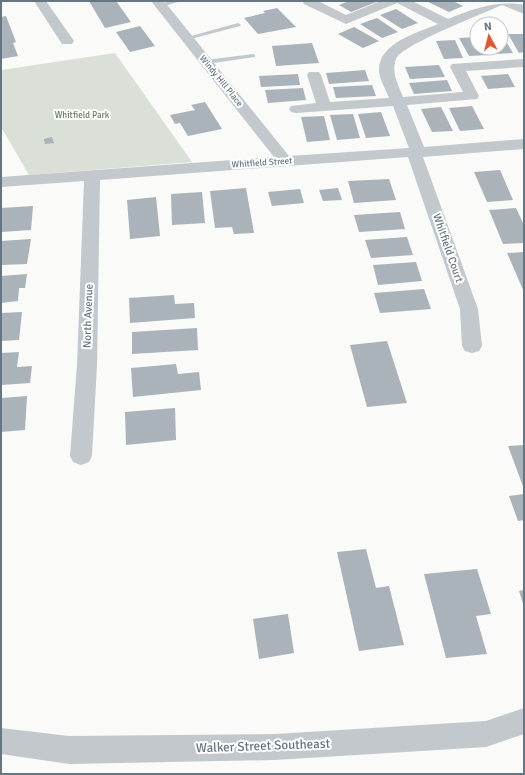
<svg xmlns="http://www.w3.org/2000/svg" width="525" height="775" viewBox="0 0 525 775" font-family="Signika,sans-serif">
	<rect width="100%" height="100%" fill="#fafaf8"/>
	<path fill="#dadfd7" d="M115,53L192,162L29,175L1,127V70Z"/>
	<g fill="#aab3b9">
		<path d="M89,1H116L131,22L105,28Z"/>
		<path d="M349,1H379L351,12L339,5Z"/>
		<path d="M426,1H453L463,6L449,12Z"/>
		<path d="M277,8L296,27L258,34L244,18L265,13L263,11Z"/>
		<path d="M396,9L418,23L402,29L380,15Z"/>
		<path d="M6,16L16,42L13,43L18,56L1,59V17Z"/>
		<path d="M377,18L398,32L382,38L360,24Z"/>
		<path d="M140,26L155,46L130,52L116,32Z"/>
		<path d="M354,27L379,41L363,48L338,34Z"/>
		<path d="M508,34H524V52L519,53Z"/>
		<path d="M501,35H502L513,53L494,54L490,48H501Z"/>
		<path d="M477,37V48H484L488,55L469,56L459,38Z"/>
		<path d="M455,40L463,58L444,59L436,41Z"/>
		<path d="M312,43L319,63L276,66L272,46Z"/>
		<path d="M439,65L445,77L410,79L405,67Z"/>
		<path d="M365,70L369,81L329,84L326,73Z"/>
		<path d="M298,74L300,85L261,87L259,76Z"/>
		<path d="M508,74L515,87L488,89L481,76Z"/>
		<path d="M447,80L452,91L414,94L409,83Z"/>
		<path d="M372,85L376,96L336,98L333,87Z"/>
		<path d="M303,88L306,100L268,103L265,90Z"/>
		<path d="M205,102L222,129L188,136L180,123L175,124L170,115L195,110L191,105Z"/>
		<path d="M472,106L484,129L460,131L449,108Z"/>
		<path d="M441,107L453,131L432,132L421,109Z"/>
		<path d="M381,112L390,136L366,138L358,114Z"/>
		<path d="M353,114L360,138L337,140L330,115Z"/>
		<path d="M324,116L330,140L307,142L301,117Z"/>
		<path d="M52,137L54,143L45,144L44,139Z"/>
		<path d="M500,170L513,200L487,202L474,172Z"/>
		<path d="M389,179L396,200L354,203L348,181Z"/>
		<path d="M246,188L254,233L234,234L232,227L215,228L210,191Z"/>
		<path d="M338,188L342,200L323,201L319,190Z"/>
		<path d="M300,189L304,203L272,206L268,192Z"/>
		<path d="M202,192L205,223L172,225L171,194Z"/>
		<path d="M156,197L160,236L130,239L127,200Z"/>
		<path d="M33,206L31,230L1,232V208Z"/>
		<path d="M516,208L524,225V243L503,244L489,210Z"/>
		<path d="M400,212L405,229L359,232L354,215Z"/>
		<path d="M407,237L413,255L371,258L365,240Z"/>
		<path d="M31,239L27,264L1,265V241Z"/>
		<path d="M524,252V292L507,253Z"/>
		<path d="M416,262L422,281L378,285L373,265Z"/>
		<path d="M27,274L25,288H19L18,301L1,303V276Z"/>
		<path d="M424,289L431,309L380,313L374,293Z"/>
		<path d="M174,295L175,304L194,303L195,318L130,323L129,298Z"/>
		<path d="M22,312L19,340L1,341V313Z"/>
		<path d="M197,328L198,350L132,354V332Z"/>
		<path d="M387,341L407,403L367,407L350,345Z"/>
		<path d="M19,352L17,367L32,366L30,383L1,385V353Z"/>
		<path d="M176,364L178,374L199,372L201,390L133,397L131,368Z"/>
		<path d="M27,396L25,430L1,432V398Z"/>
		<path d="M175,408L176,440L126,445L125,412Z"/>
		<path d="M524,445V489L508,446Z"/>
		<path d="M524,494V520L518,521L509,496Z"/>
		<path d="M366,549L376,588L389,586L404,645L359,651L337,552Z"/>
		<path d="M477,569L491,614L476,616L487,654L446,658L424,574Z"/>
		<path d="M524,590V607L519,591Z"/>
		<path d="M288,614L294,653L259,659L253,619Z"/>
	</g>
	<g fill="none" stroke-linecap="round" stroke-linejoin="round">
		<g fill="#c3c8cc" fill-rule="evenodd">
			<path d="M170,1H181L161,7L158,5Z"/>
			<path d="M238,23L241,25L240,26L187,40L184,38Z"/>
			<path d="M253,54L255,55V57L206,64L203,62L206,60Z"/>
		</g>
		<g fill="#c3c8cc" fill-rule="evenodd">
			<path d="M34,1H46L74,41L72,44H62Z"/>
			<path d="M151,1H164L289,156L409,148L393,106L296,113L291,112L289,109L291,106L316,103L307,75L309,72H319L321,75L330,102L389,98C386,90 380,80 379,72C377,43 417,33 438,24L397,3L346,24L304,4L302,1H318L346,15L381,1H412L448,19C473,9 497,0 524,5V14L502,5C485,13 401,45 396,59C391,73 398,84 403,97L463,92L450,67L452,64L524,59V67L466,71L479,96L477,99L407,105L424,147L524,139V149L423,157L478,309L482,346L479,351L472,353L465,351L462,346L460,309L408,157L100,180L97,365L92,456L89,462L81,465L73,462L70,456L77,365L84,181L1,187V177L274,157Z"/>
			<path d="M524,708V734L486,747L275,760L69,764L1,754V728L69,736L275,734L486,721Z"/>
		</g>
	</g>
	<g text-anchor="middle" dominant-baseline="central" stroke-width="4" stroke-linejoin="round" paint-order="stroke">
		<g font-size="9" fill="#657683" stroke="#fff">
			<text transform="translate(221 81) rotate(51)">Windy Hill Place</text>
			<text transform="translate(262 163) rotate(-4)">Whitfield Street</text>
		</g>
		<g font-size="9" fill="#687a64" stroke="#fff">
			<text x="82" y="115">Whitfield Park</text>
		</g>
		<g font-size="11" fill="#657683" stroke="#fff">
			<text transform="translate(448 248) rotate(71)">Whitfield Court</text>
			<text transform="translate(88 316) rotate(-88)">North Avenue</text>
		</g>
		<g font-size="13" fill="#657683" stroke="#fff">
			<text transform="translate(263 746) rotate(-2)">Walker Street Southeast</text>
		</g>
	</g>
	<rect width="525" height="775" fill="none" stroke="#657683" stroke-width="4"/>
	<g transform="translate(489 36) rotate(353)"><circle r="19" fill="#ffffff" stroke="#c1c8cd"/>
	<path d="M0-3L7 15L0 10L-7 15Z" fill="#e4572e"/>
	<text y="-6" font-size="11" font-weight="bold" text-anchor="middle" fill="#657683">N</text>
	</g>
</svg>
